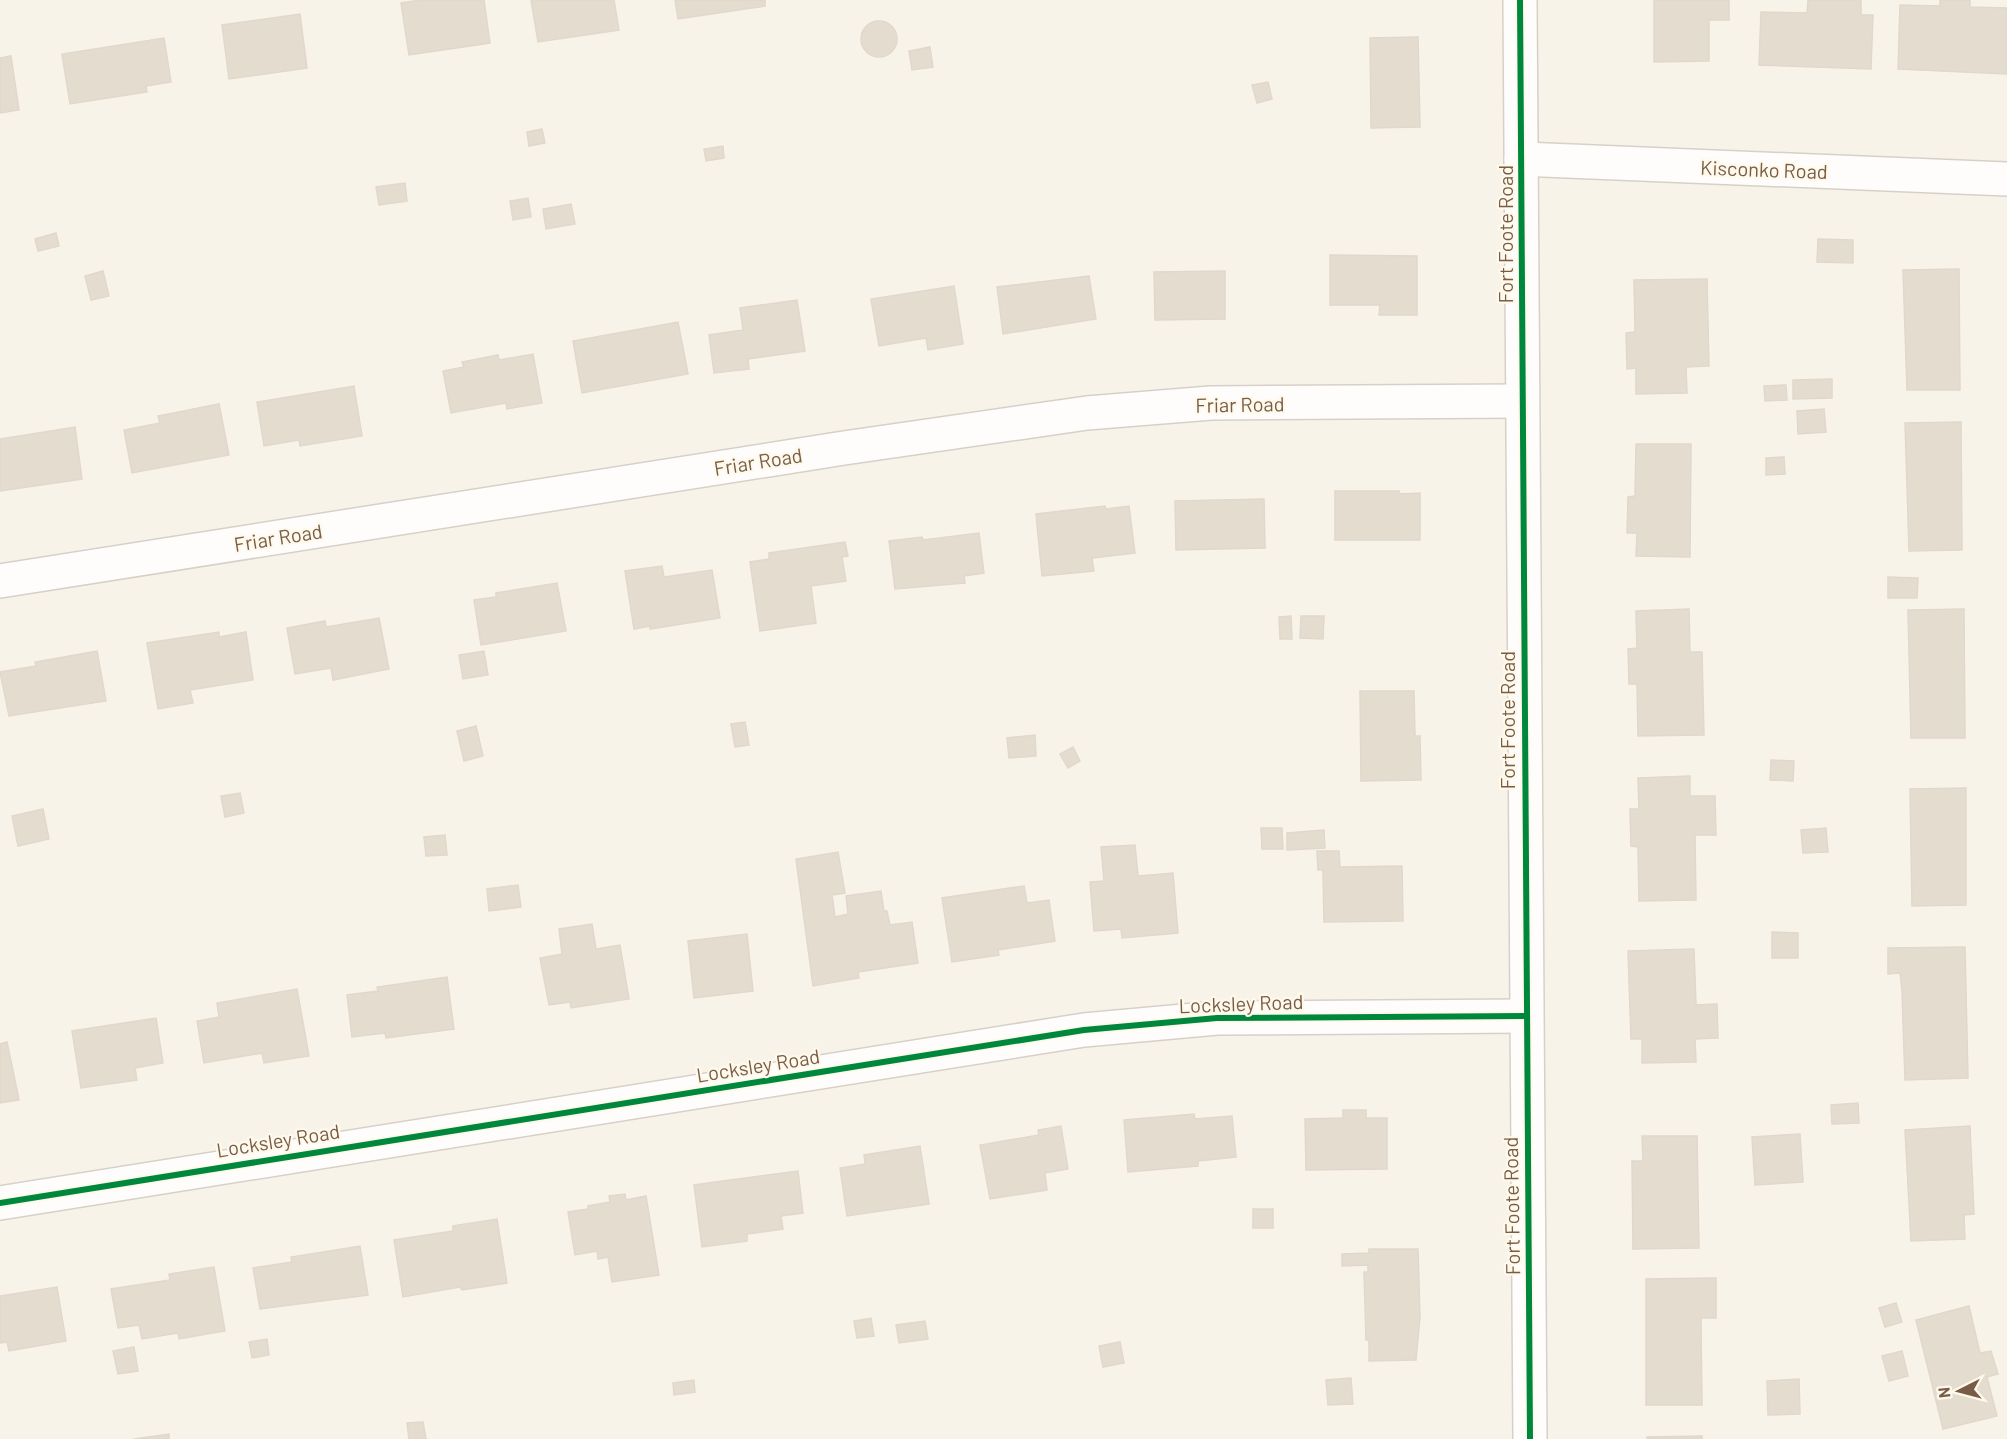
<svg xmlns="http://www.w3.org/2000/svg" width="2007" height="1439" viewBox="0 0 2007 1439" font-family="Barlow,sans-serif">
	<rect width="100%" height="100%" fill="#f8f3e9"/>
	<g fill="#e5dcd0" stroke="#e1d7cb" stroke-width="1.5">
		<path d="M421,0H484L490,43L409,55L401,3Z"/>
		<path d="M531,0H614L619,30L538,42Z"/>
		<path d="M675,0H765V6L678,19Z"/>
		<path d="M1654,0H1729V20H1709V61L1654,62Z"/>
		<path d="M1808,0H1861V15H1873L1871,69L1759,65L1761,12L1807,13Z"/>
		<path d="M1940,0H1970V7L2007,8V74L1898,69L1900,5L1940,6Z"/>
		<path d="M300,14L307,68L229,79L222,25Z"/>
		<circle cx="879" cy="39" r="18"/>
		<path d="M1418,37L1420,127L1371,128L1370,38Z"/>
		<path d="M164,38L171,82L146,86L147,92L70,104L62,54Z"/>
		<path d="M930,47L933,67L912,70L909,51Z"/>
		<path d="M11,56L19,110L0,113V58Z"/>
		<path d="M1268,82L1272,99L1257,103L1252,85Z"/>
		<path d="M542,129L545,143L529,146L527,132Z"/>
		<path d="M723,146L724,158L706,161L704,149Z"/>
		<path d="M405,183L407,201L379,205L376,187Z"/>
		<path d="M528,198L531,217L513,220L510,201Z"/>
		<path d="M571,204L575,224L546,229L543,209Z"/>
		<path d="M56,233L59,246L38,251L35,239Z"/>
		<path d="M1818,239L1853,240V263L1817,262Z"/>
		<path d="M1330,255L1417,256V315H1379L1380,305H1330Z"/>
		<path d="M1959,269L1960,390H1907L1903,270Z"/>
		<path d="M103,271L109,296L91,300L85,276Z"/>
		<path d="M1225,271V319L1155,320L1154,272Z"/>
		<path d="M1089,276L1096,319L1003,334L997,287Z"/>
		<path d="M1707,279L1709,366L1686,367L1687,393L1636,394V368L1627,369L1626,333L1635,332L1634,280Z"/>
		<path d="M954,286L963,344L928,350L926,338L879,346L871,299Z"/>
		<path d="M797,300L805,351L748,359L749,369L714,373L709,335L743,330L740,308Z"/>
		<path d="M678,322L688,374L582,393L573,341Z"/>
		<path d="M533,354L542,403L507,409L506,403L451,413L443,371L464,367L462,362L498,355L499,360Z"/>
		<path d="M1832,379V398L1793,399V380Z"/>
		<path d="M1786,385L1787,400L1765,401L1764,386Z"/>
		<path d="M354,386L362,436L300,446L299,440L264,446L257,402Z"/>
		<path d="M219,404L229,455L132,473L124,430L160,423L158,416Z"/>
		<path d="M1824,409L1826,432L1798,434L1797,411Z"/>
		<path d="M1961,422L1962,550L1909,551L1905,423Z"/>
		<path d="M75,427L82,479L0,491V439Z"/>
		<path d="M1636,444H1691L1690,557L1636,556L1637,533H1627L1628,497L1635,496Z"/>
		<path d="M1784,457L1785,474L1766,475V458Z"/>
		<path d="M1335,491H1399L1400,494L1420,493V540H1335Z"/>
		<path d="M1264,499L1265,548L1176,550L1175,501Z"/>
		<path d="M1105,506L1106,509L1129,506L1135,553L1092,558L1094,571L1042,576L1036,514Z"/>
		<path d="M979,533L984,573L964,576L965,583L895,589L889,541L922,537L923,540Z"/>
		<path d="M845,542L848,556L842,557L846,581L811,586L816,623L760,631L750,562L769,559V553Z"/>
		<path d="M662,566L664,577L712,570L720,618L650,629V626L634,629L625,571Z"/>
		<path d="M1888,577L1918,578L1917,598H1888Z"/>
		<path d="M557,583L566,631L481,645L474,600L496,597V593Z"/>
		<path d="M1689,609L1690,652H1702L1704,735L1638,736L1637,684H1629L1628,649L1637,648L1636,611Z"/>
		<path d="M1964,609L1965,738H1911L1908,610Z"/>
		<path d="M1291,616L1292,639H1280L1279,617Z"/>
		<path d="M1301,616H1324L1323,639L1300,638Z"/>
		<path d="M379,618L389,669L333,680L331,668L295,674L287,628L325,621L326,627Z"/>
		<path d="M219,632V637L246,632L253,680L190,690L193,703L158,709L147,643Z"/>
		<path d="M97,651L106,701L9,716L0,672L36,666L35,662Z"/>
		<path d="M484,651L488,675L463,679L459,655Z"/>
		<path d="M1360,691H1414L1415,736H1420L1421,780L1361,781Z"/>
		<path d="M745,722L749,745L735,747L731,724Z"/>
		<path d="M476,726L483,756L464,761L457,731Z"/>
		<path d="M1035,735L1036,756L1009,758L1007,738Z"/>
		<path d="M1073,747L1080,761L1068,768L1060,754Z"/>
		<path d="M1771,760L1794,761L1793,781L1770,780Z"/>
		<path d="M1690,776V796H1715L1716,835H1695L1696,900L1639,901L1638,847L1631,846L1630,809H1639L1638,778Z"/>
		<path d="M1966,788V905L1912,906L1910,789Z"/>
		<path d="M240,793L244,813L225,817L221,796Z"/>
		<path d="M43,809L49,839L18,846L12,816Z"/>
		<path d="M1261,828H1282L1283,849H1262Z"/>
		<path d="M1826,828L1828,852L1803,853L1801,830Z"/>
		<path d="M1324,830L1325,848L1287,850V833Z"/>
		<path d="M445,835L447,855L426,856L424,837Z"/>
		<path d="M1135,845L1138,876L1173,873L1178,933L1122,938L1121,929L1094,931L1090,882L1104,881L1101,847Z"/>
		<path d="M1317,851H1339L1340,867L1402,866L1403,921L1324,922L1323,870H1318Z"/>
		<path d="M838,852L845,893L832,895L835,917L848,914L846,896L881,891L884,911H887L890,925L912,922L918,963L858,972L859,978L813,986L796,859Z"/>
		<path d="M518,885L521,907L489,911L487,889Z"/>
		<path d="M1024,886L1027,903L1049,900L1055,941L998,950L999,955L952,962L942,898Z"/>
		<path d="M592,924L596,949L620,945L629,999L571,1008L570,1002L549,1005L540,958L562,954L559,929Z"/>
		<path d="M1772,932L1798,933V958H1772Z"/>
		<path d="M747,934L753,991L694,998L688,941Z"/>
		<path d="M1965,947L1968,1078L1905,1080L1902,991L1900,973L1888,974V948Z"/>
		<path d="M1694,949L1696,1005L1717,1004L1718,1038L1695,1039L1696,1062L1642,1063V1039H1631L1628,951Z"/>
		<path d="M447,977L454,1029L386,1038L385,1033L352,1037L347,995L378,991L377,987Z"/>
		<path d="M297,989L309,1056L264,1063L262,1053L204,1063L197,1021L219,1017L217,1003Z"/>
		<path d="M156,1018L163,1063L135,1068L137,1080L81,1088L72,1031Z"/>
		<path d="M7,1042L19,1100L0,1103V1044Z"/>
		<path d="M1858,1103L1859,1123L1832,1124L1831,1105Z"/>
		<path d="M1343,1110H1366V1118H1387V1169L1306,1170L1305,1119L1343,1118Z"/>
		<path d="M1194,1114L1195,1119L1232,1116L1236,1157L1198,1161V1166L1128,1172L1124,1120Z"/>
		<path d="M1061,1126L1068,1169L1045,1173L1047,1190L990,1199L980,1145L1039,1135L1038,1130Z"/>
		<path d="M1970,1126L1974,1214L1964,1215L1965,1239L1911,1241L1905,1130Z"/>
		<path d="M1800,1134L1803,1182L1755,1185L1752,1137Z"/>
		<path d="M1642,1136H1697L1699,1248L1633,1249L1632,1161H1643Z"/>
		<path d="M920,1146L929,1204L847,1216L840,1168L865,1164L864,1155Z"/>
		<path d="M798,1171L803,1213L781,1216L783,1229L747,1234V1241L702,1247L694,1185Z"/>
		<path d="M625,1194L626,1200L646,1196L659,1275L612,1282L608,1257L598,1259L597,1251L575,1255L568,1212L588,1209V1206L610,1202L609,1196Z"/>
		<rect x="1253" y="1209" width="20" height="19"/>
		<path d="M497,1219L507,1283L462,1290L460,1287L403,1297L394,1240L453,1231V1226Z"/>
		<path d="M360,1246L368,1295L260,1309L253,1268L292,1262L291,1257Z"/>
		<path d="M1369,1249H1418L1420,1317L1416,1360L1369,1361V1340H1366L1364,1272H1368V1265L1342,1266V1254L1369,1253Z"/>
		<path d="M214,1267L225,1331L179,1339L178,1333L142,1339L139,1325L118,1328L111,1289L170,1280L169,1274Z"/>
		<path d="M1716,1278V1318H1701L1702,1405H1646V1279Z"/>
		<path d="M57,1287L66,1341L9,1351L7,1342L0,1343V1296Z"/>
		<path d="M1896,1303L1902,1322L1885,1327L1879,1308Z"/>
		<path d="M1969,1306L1980,1353L1991,1351L1998,1374L1987,1377L1997,1416L1943,1429L1916,1320Z"/>
		<path d="M871,1318L874,1336L857,1338L854,1321Z"/>
		<path d="M925,1321L928,1339L899,1343L896,1325Z"/>
		<path d="M267,1339L269,1355L252,1358L249,1342Z"/>
		<path d="M1120,1342L1124,1363L1103,1367L1099,1346Z"/>
		<path d="M134,1347L138,1371L118,1374L113,1351Z"/>
		<path d="M1902,1351L1908,1376L1889,1381L1882,1356Z"/>
		<path d="M1351,1378L1353,1404L1328,1405L1326,1380Z"/>
		<path d="M1799,1379L1800,1414L1768,1415L1767,1381Z"/>
		<path d="M694,1380L695,1392L674,1395L673,1383Z"/>
		<path d="M423,1422L426,1439H409L407,1423Z"/>
		<path d="M169,1434V1439H134Z"/>
		<path d="M1702,1436V1439H1647V1437Z"/>
	</g>
	<g fill="none" stroke-linecap="round" stroke-linejoin="round">
		<g stroke="#d7d0c8" stroke-width="36">
			<g id="minor">
				<path d="M1520,0L1530,1439"/>
				<path d="M1521,159L2007,179"/>
				<path d="M0,581L844,448L1087,413L1211,403L1521,401"/>
				<path d="M0,1203L1084,1030L1217,1018L1526,1016"/>
			</g>
		</g>
		<use href="#minor" stroke="#fefdfc" stroke-width="33"/>
		<g stroke="#fff9eb" stroke-width="10">
			<g id="cycleway">
				<path d="M1520,0L1530,1439"/>
				<path d="M0,1203L1084,1030L1217,1018L1526,1016"/>
			</g>
		</g>
		<use href="#cycleway" stroke="#00873e" stroke-width="6"/>
	</g>
	<g text-anchor="middle" dominant-baseline="central" stroke-width="4.5" stroke-linejoin="round" paint-order="stroke">
		<g font-size="20" fill="#775d47" stroke="#fff9eb">
			<text transform="translate(1764 169) rotate(2)">Kisconko Road</text>
			<text transform="translate(1505 234) rotate(-90)">Fort Foote Road</text>
			<text transform="translate(1240 404) rotate(-1)">Friar Road</text>
			<text transform="translate(758 461) rotate(-9)">Friar Road</text>
			<text transform="translate(278 537) rotate(-9)">Friar Road</text>
			<text transform="translate(1507 720) rotate(-90)">Fort Foote Road</text>
			<text transform="translate(1241 1003) rotate(-2)">Locksley Road</text>
			<text transform="translate(758 1065) rotate(-9)">Locksley Road</text>
			<text transform="translate(278 1140) rotate(-9)">Locksley Road</text>
			<text transform="translate(1511 1206) rotate(-91)">Fort Foote Road</text>
		</g>
	</g>
	<g transform="translate(1959 1391) rotate(264)" stroke="#fff9eb" stroke-width="4.5" paint-order="stroke">
	<path d="M0-4.5L10 22L0 15L-10 22Z" fill="#775d47"/>
	<text y="-9" font-size="16" font-weight="bold" text-anchor="middle" fill="#775d47">N</text>
	</g>
</svg>
